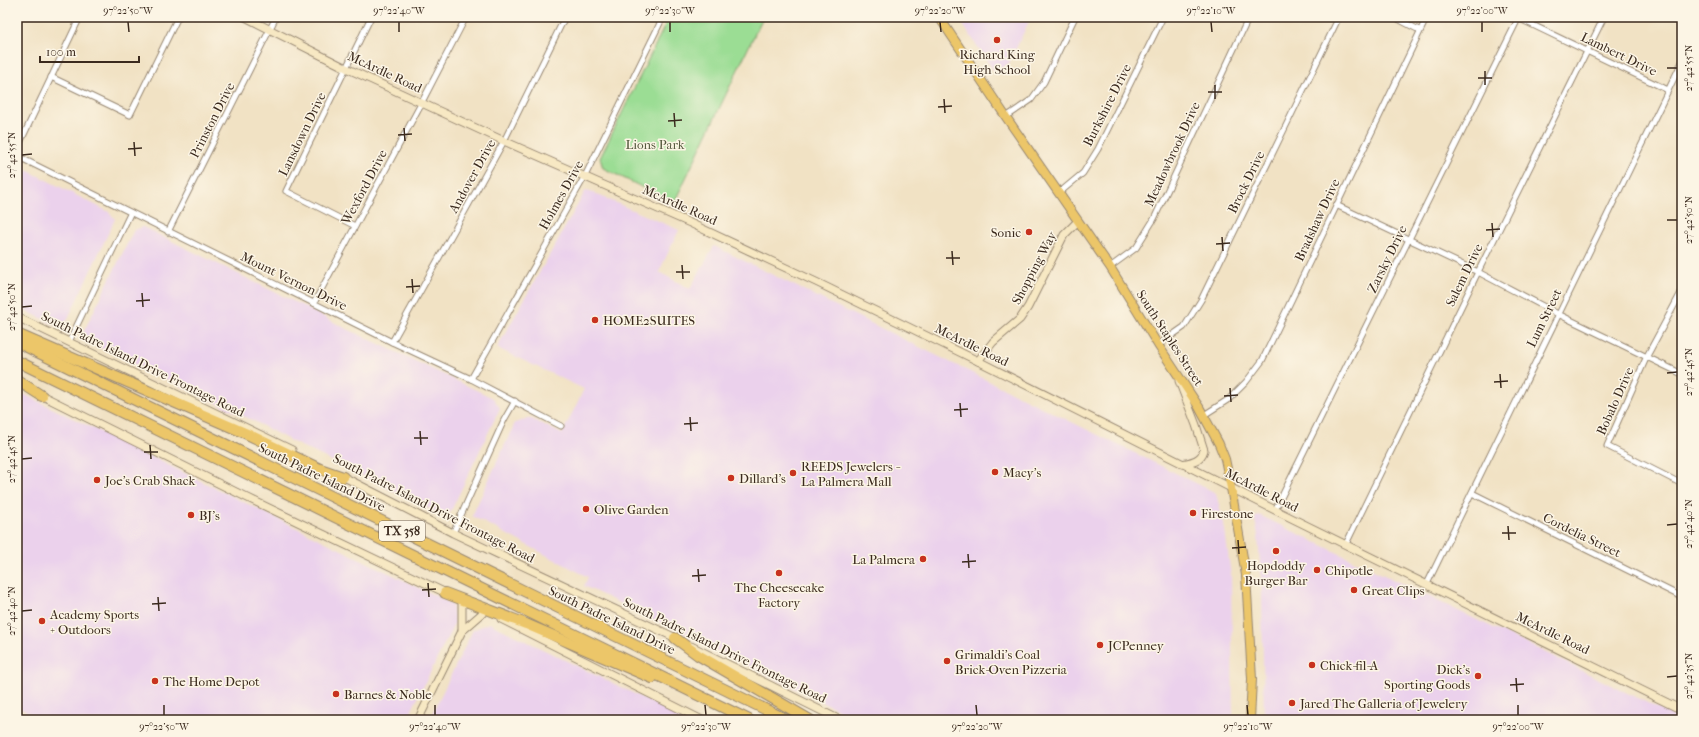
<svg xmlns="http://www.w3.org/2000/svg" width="1699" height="737" viewBox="0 0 1699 737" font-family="'IM FELL French Canon',serif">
	<rect width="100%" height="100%" fill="#fcf5e5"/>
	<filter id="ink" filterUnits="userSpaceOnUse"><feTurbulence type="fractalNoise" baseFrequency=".025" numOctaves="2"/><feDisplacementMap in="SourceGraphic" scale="8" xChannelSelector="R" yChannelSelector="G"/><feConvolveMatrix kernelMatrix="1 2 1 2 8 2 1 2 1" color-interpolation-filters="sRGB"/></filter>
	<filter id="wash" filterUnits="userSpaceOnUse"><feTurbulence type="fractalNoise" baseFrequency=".012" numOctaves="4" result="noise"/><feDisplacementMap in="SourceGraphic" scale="16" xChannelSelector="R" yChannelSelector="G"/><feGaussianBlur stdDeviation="0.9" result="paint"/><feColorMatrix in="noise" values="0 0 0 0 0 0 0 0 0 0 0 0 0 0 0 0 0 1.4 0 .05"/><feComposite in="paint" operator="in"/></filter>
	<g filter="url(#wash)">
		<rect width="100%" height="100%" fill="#f1e2c4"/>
		<g fill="#ebd1ec">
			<path d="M958,17H1031L1009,63L995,73Z"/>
			<path d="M17,165L109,212L115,219L63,329L17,306Z"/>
			<path d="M586,190L679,230L659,272L690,289L714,246L1216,493L1225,530L1231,576L1233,720H860L584,586L588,577L472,516L515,423L530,418L562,434L584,389L497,348Z"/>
			<path d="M143,227L307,308L343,327L493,398L500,408L450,513L442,515L291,441L252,420L84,340L83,333L134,230Z"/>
			<path d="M17,391L452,604L455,622L407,720H44L17,707Z"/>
			<path d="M1259,515L1544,652L1682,720H1264L1262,597L1258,535L1255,520V517Z"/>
			<path d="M489,623L688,720H429L473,630Z"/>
		</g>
		<path fill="#9bdd94" stroke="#6b8459" d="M669,17H763L674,203L603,168L600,158Z"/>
	</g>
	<g filter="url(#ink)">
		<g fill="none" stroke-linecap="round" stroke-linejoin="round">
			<g stroke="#968671" stroke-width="7">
				<g id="street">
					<path d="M1394,17L1419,30"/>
					<path d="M1516,17L1668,90"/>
					<path d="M51,77L130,115L178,17"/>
					<path d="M1006,117L1031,100L1044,82L1075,17"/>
					<path d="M17,149L80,17"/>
					<path d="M17,156L392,342L471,379L561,426"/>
					<path d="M1059,193L1083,173L1098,149L1163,17"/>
					<path d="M1336,205L1478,272L1558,314L1682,374"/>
					<path d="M355,226L286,191L371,17"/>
					<path d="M168,232L276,17"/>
					<path d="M1110,267L1136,248L1154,219L1249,17"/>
					<path d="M1682,291L1647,356L1607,446L1682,484"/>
					<path d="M314,303L422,102L466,17"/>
					<path d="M69,342L130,214"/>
					<path d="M392,342L504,141L565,17"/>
					<path d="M1158,345L1184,327L1201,300L1339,17"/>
					<path d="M471,379L585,176L663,17"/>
					<path d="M1204,415L1229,399L1246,382L1262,361L1427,17"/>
					<path d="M1472,493L1682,597"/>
					<path d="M1275,510L1519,17"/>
					<path d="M453,533L504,420L515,401"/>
					<path d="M1346,544L1478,272L1604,17"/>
					<path d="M1427,584L1682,62"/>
				</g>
			</g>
			<g stroke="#968671" stroke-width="9">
				<g id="secondary">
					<path d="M245,17L346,68L504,141L690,223L816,282L978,361L1275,510L1682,710"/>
					<path d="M17,317L292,450"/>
					<path d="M978,361L993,342L1020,319L1028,307L1064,235L1078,221"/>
					<path d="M1179,381L1196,425L1204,450C1201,461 1191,462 1182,464"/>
					<path d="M39,394L250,499L448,594"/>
					<path d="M340,475L453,533L678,639"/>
					<path d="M462,601V631"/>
					<path d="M501,619L702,720"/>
					<path d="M691,646L840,720"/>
					<path d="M418,720L462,631L485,611"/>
				</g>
			</g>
			<g stroke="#968671" stroke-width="10">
				<path id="primary" d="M939,17L1006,117L1110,267L1158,345L1199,407L1219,444L1225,459L1231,488L1246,575L1252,679L1250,720"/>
			</g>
			<g stroke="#968671" stroke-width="12">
				<g id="highway">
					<path d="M17,334L245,433L320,469L343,477"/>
					<path d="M17,342L787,720"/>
					<path d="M17,361L749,720"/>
					<path d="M17,380L42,396"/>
					<path d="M445,593L526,624L652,678"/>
					<path d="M675,638L698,655L810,720"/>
				</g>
			</g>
			<use href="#street" stroke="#fff" stroke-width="5"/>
			<use href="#secondary" stroke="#f7e8c3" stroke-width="7"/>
			<use href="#primary" stroke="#ecc669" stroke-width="8"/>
			<use href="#highway" stroke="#ecc669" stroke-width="10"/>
		</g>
	</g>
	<path fill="none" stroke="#3b2a1e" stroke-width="1.5" d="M128,22L129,32M399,22V32M670,22V32M940,22L941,32M1211,22L1212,32M1482,22V32M1667,68H1677M1485,71V85M1478,78H1492M1215,85V99M1208,92H1222M944,99L945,113M938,107L952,106M674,113L675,127M668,121L682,120M404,128L405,141M398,135L412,134M134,142L135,156M128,149L142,148M22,155L32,154M1667,220H1677M1492,223L1493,237M1486,230L1500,229M1222,237L1223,251M1216,244L1230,243M952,251L953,265M946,258H960M682,265L683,279M676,272H690M412,279L413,293M406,287L420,286M142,293L143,307M136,301L150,300M22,307L32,306M1667,373L1677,372M1500,374L1501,388M1494,382L1508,381M1230,388L1231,402M1224,396L1238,395M960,403L961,417M954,410L968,409M690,417L691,431M684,424L698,423M420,431L421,445M414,438H428M150,445L151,459M144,452H158M22,459L32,458M1667,525L1677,524M1508,526L1509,540M1502,533H1516M1238,540L1239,554M1232,548L1246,547M968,554L969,568M962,562L976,561M698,569L699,582M692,576L706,575M428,583L429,597M422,590L436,589M158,597L159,611M152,604L166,603M22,611L32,610M1667,677L1677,676M1516,678L1517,692M1510,685L1524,684M164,705V715M435,705V715M705,705L706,715M976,705L977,715M1247,705L1248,715M1518,705V715"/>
	<g fill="#c8321e" stroke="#fcf5e5" stroke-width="1.5">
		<circle cx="997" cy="40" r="4"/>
		<circle cx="1029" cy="232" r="4"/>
		<circle cx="595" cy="320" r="4"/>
		<circle cx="995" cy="472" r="4"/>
		<circle cx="793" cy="473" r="4"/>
		<circle cx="731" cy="478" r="4"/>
		<circle cx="97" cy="480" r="4"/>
		<circle cx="586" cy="509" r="4"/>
		<circle cx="1193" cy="513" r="4"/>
		<circle cx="191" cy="515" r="4"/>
		<circle cx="1276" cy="551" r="4"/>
		<circle cx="923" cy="559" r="4"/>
		<circle cx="1317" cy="570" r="4"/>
		<circle cx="779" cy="573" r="4"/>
		<circle cx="1354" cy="590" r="4"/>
		<circle cx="42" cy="621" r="4"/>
		<circle cx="1100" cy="645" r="4"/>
		<circle cx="947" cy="661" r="4"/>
		<circle cx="1312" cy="665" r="4"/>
		<circle cx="1478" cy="676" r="4"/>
		<circle cx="155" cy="681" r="4"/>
		<circle cx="336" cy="694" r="4"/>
		<circle cx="1292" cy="703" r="4"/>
	</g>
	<g text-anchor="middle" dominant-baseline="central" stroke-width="3" stroke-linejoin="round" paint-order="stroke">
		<rect fill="#fcf5e5" stroke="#75675a" stroke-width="1" x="379" y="521" width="46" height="20" rx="3"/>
		<g font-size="12" font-weight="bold" fill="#3b2a1e">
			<text x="402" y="531">TX 358</text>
		</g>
		<g font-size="13" fill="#3b2a1e" stroke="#fcf5e5" text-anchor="start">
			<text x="997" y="54" text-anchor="middle">Richard King<tspan x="997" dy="15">High School</tspan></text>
			<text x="1021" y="232" text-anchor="end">Sonic</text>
			<text x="603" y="320">HOME2SUITES</text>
			<text x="801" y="466">REEDS Jewelers -<tspan x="801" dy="15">La Palmera Mall</tspan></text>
			<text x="1003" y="472">Macy's</text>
			<text x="739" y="478">Dillard's</text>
			<text x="105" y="480">Joe's Crab Shack</text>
			<text x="594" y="509">Olive Garden</text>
			<text x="1201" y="513">Firestone</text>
			<text x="199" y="515">BJ's</text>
			<text x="915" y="559" text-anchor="end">La Palmera</text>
			<text x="1276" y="565" text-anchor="middle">Hopdoddy<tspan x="1276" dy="15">Burger Bar</tspan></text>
			<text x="1325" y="570">Chipotle</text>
			<text x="779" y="587" text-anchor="middle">The Cheesecake<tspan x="779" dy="15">Factory</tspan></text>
			<text x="1362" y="590">Great Clips</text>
			<text x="50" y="614">Academy Sports<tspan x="50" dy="15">+ Outdoors</tspan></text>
			<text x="1108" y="645">JCPenney</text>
			<text x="955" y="654">Grimaldi's Coal<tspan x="955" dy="15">Brick-Oven Pizzeria</tspan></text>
			<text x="1320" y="665">Chick-fil-A</text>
			<text x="1470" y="669" text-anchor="end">Dick's<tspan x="1470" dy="15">Sporting Goods</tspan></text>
			<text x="163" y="681">The Home Depot</text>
			<text x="344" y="694">Barnes &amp; Noble</text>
			<text x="1300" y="703">Jared The Galleria of Jewelery</text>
		</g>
		<g font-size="13" fill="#3b2a1e" stroke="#fcf5e5">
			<text transform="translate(1619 54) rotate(26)">Lambert Drive</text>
			<text transform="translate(385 72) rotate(25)">McArdle Road</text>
			<text transform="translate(1107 105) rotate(-63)">Burkshire Drive</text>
			<text transform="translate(212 120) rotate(-63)">Prinston Drive</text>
			<text transform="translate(302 134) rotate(-64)">Lansdown Drive</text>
			<text transform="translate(1172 154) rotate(-65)">Meadowbrook Drive</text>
			<text transform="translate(472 176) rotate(-61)">Andover Drive</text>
			<text transform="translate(1246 182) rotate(-64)">Brock Drive</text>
			<text transform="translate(364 187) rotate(-62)">Wexford Drive</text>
			<text transform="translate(561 195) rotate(-61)">Holmes Drive</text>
			<text transform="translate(680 205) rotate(24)">McArdle Road</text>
			<text transform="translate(1317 220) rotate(-65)">Bradshaw Drive</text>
			<text transform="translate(1387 259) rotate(-64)">Zarsky Drive</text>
			<text transform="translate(1034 268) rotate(-62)">Shopping Way</text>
			<text transform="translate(1464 275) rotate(-64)">Salem Drive</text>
			<text transform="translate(294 281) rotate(26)">Mount Vernon Drive</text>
			<text transform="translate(1544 318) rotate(-64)">Lum Street</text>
			<text transform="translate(1170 338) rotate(57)">South Staples Street</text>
			<text transform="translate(972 345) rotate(26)">McArdle Road</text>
			<text transform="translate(143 364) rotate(26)">South Padre Island Drive Frontage Road</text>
			<text transform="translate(1615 401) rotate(-66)">Bobalo Drive</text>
			<text transform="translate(322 477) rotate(26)">South Padre Island Drive</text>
			<text transform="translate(1262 490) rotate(27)">McArdle Road</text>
			<text transform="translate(434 508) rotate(27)">South Padre Island Drive Frontage Road</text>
			<text transform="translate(1582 535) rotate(26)">Cordelia Street</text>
			<text transform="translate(612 620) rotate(26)">South Padre Island Drive</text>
			<text transform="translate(1553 633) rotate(26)">McArdle Road</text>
			<text transform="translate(725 650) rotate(26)">South Padre Island Drive Frontage Road</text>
		</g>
		<g font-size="13" fill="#53573c" stroke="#fcf5e5">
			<text x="655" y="144">Lions Park</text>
		</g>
	</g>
	<rect width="1699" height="737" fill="none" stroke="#fcf5e5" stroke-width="44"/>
	<path d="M40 56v6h99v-6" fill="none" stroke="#3b2a1e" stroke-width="2"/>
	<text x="46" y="56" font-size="12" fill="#3b2a1e" stroke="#fcf5e5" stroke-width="3" paint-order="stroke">100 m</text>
	<rect x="22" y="22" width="1655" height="693" fill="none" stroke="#3b2a1e" stroke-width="1.5"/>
	<g font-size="10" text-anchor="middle" fill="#3b2a1e">
		<text x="128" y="14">97°22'50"W</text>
		<text x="399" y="14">97°22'40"W</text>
		<text x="670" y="14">97°22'30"W</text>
		<text x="940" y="14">97°22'20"W</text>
		<text x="1211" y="14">97°22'10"W</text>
		<text x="1482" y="14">97°22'00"W</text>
		<text transform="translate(1688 68) rotate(-90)" y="4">27°42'55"N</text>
		<text transform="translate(11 155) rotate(-90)" y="4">27°42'55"N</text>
		<text transform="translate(1688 220) rotate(-90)" y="4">27°42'50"N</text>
		<text transform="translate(11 307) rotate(-90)" y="4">27°42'50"N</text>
		<text transform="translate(1688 372) rotate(-90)" y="4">27°42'45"N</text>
		<text transform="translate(11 459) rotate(-90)" y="4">27°42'45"N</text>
		<text transform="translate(1688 524) rotate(-90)" y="4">27°42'40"N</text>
		<text transform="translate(11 611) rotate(-90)" y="4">27°42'40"N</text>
		<text transform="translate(1688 676) rotate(-90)" y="4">27°42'35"N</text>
		<text x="164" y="730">97°22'50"W</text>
		<text x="435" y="730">97°22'40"W</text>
		<text x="706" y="730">97°22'30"W</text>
		<text x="977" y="730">97°22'20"W</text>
		<text x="1248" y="730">97°22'10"W</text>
		<text x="1518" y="730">97°22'00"W</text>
	</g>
</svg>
